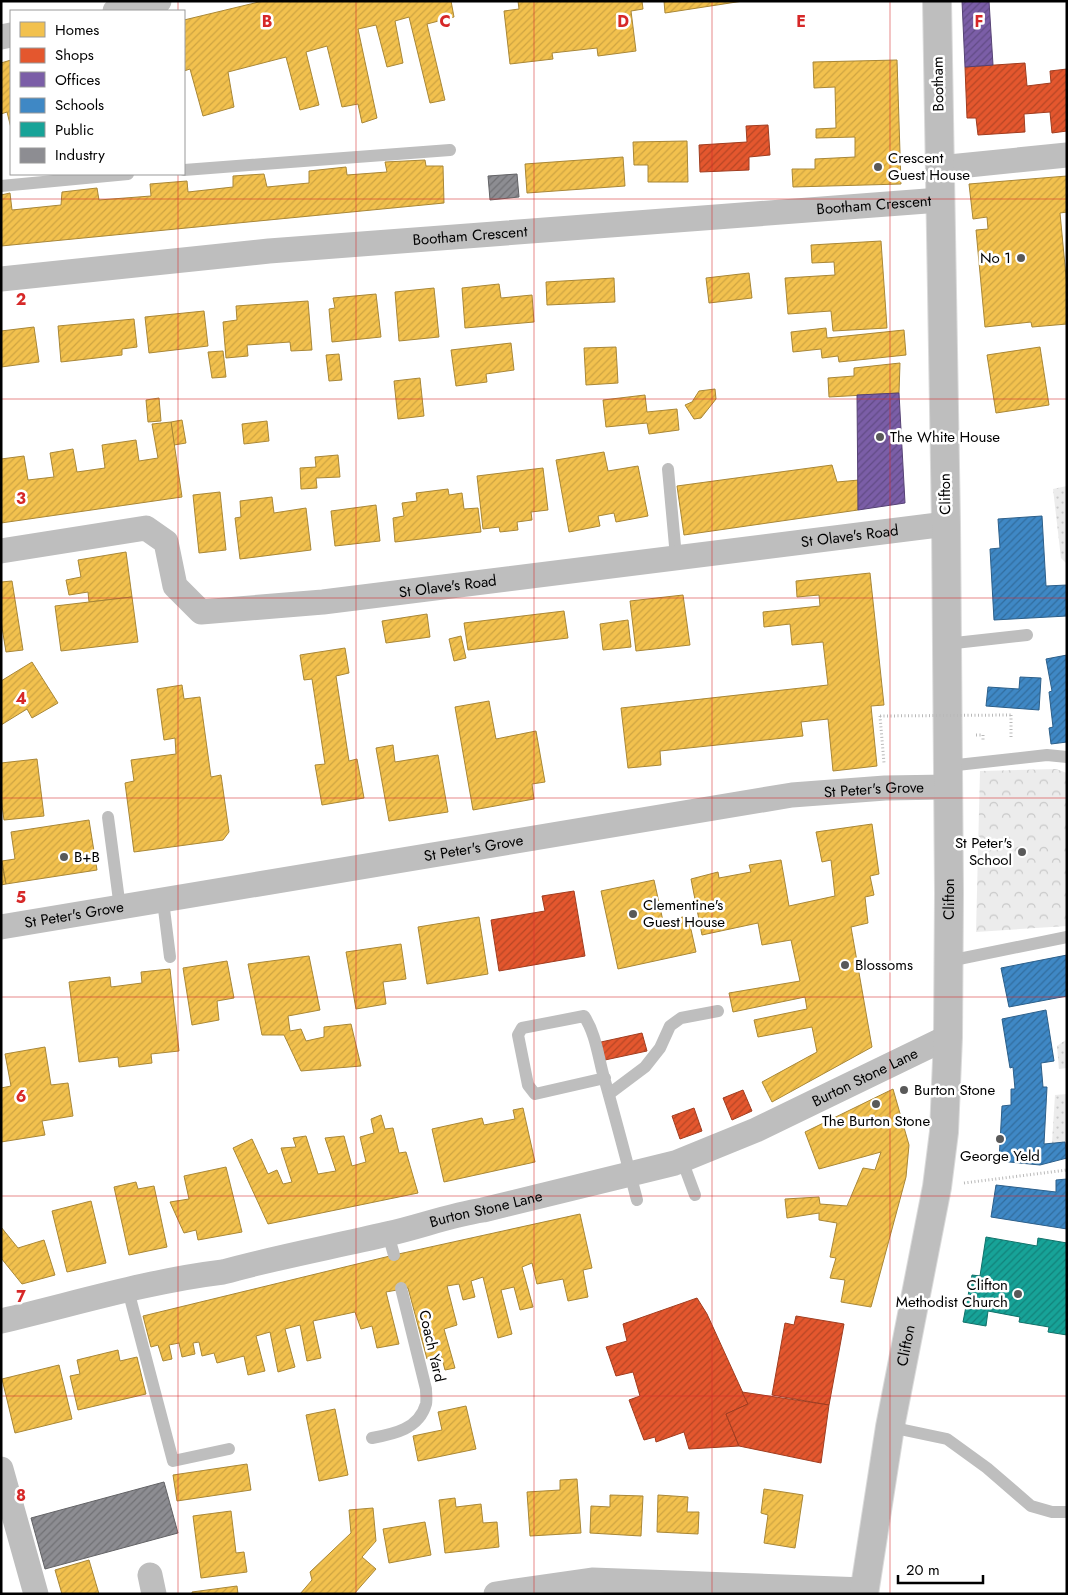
<svg xmlns="http://www.w3.org/2000/svg" width="1068" height="1595" viewBox="0 0 1068 1595" font-family="Jost,sans-serif">
	<defs>
		<pattern id="grass-dots" width="8" height="8" patternUnits="userSpaceOnUse" patternTransform="scale(1.25)"><rect width="8" height="8" fill="#ececec"/><path d="M2 2h.1M6 6h.1" fill="none" stroke="#c9c9c9" stroke-width="1.8" stroke-linecap="round"/></pattern>
		<pattern id="forest-crowns" width="20" height="18" patternUnits="userSpaceOnUse" patternTransform="scale(1.25)"><rect width="20" height="18" fill="#ececec"/><path d="M2 6a3 3 0 1 1 6 0M12 15a3 3 0 1 1 6 0" fill="none" stroke="#c9c9c9"/></pattern>
		<pattern id="homes-hatch" width="6" height="6" patternUnits="userSpaceOnUse" patternTransform="scale(1.25)"><rect width="6" height="6" fill="#f2c14e"/><path d="M-1 1l2-2M0 6l6-6M5 7l2-2" fill="none" stroke="#cea442"/></pattern>
		<pattern id="shops-hatch" width="6" height="6" patternUnits="userSpaceOnUse" patternTransform="scale(1.25)"><rect width="6" height="6" fill="#e4572e"/><path d="M-1 1l2-2M0 6l6-6M5 7l2-2" fill="none" stroke="#b64625"/></pattern>
		<pattern id="offices-hatch" width="6" height="6" patternUnits="userSpaceOnUse" patternTransform="scale(1.25)"><rect width="6" height="6" fill="#7b5ea7"/><path d="M-1 1l2-2M0 6l6-6M5 7l2-2" fill="none" stroke="#624b86"/></pattern>
		<pattern id="schools-hatch" width="6" height="6" patternUnits="userSpaceOnUse" patternTransform="scale(1.25)"><rect width="6" height="6" fill="#3f88c5"/><path d="M-1 1l2-2M0 6l6-6M5 7l2-2" fill="none" stroke="#326d9e"/></pattern>
		<pattern id="public-hatch" width="6" height="6" patternUnits="userSpaceOnUse" patternTransform="scale(1.25)"><rect width="6" height="6" fill="#17a398"/><path d="M-1 1l2-2M0 6l6-6M5 7l2-2" fill="none" stroke="#12827a"/></pattern>
		<pattern id="industry-hatch" width="6" height="6" patternUnits="userSpaceOnUse" patternTransform="scale(1.25)"><rect width="6" height="6" fill="#8d8d92"/><path d="M-1 1l2-2M0 6l6-6M5 7l2-2" fill="none" stroke="#717175"/></pattern>
	</defs>
	<rect width="100%" height="100%" fill="#fff"/>
	<g fill="url(#grass-dots)">
		<path d="M1067,486V564L1061,558L1053,489Z"/>
		<path d="M1067,1039V1068L1059,1069L1057,1046Z"/>
		<path d="M1067,1094V1142L1052,1143L1055,1095Z"/>
	</g>
	<path fill="url(#forest-crowns)" d="M1056,769L1067,773V926L976,932L980,771Z"/>
	<g fill="url(#homes-hatch)" stroke="#a98737">
		<path d="M263,1H451L454,17L427,24L445,100L430,103L409,17L395,21L403,63L387,67L376,25L358,29L377,118L362,123L358,104L342,107L327,46L306,52L319,105L300,110L286,57L228,72L234,107L203,116L190,69L184,71V20Z"/>
		<path d="M518,1H642L643,9L631,11L636,51L598,56L597,48L552,53L553,59L510,64L504,11L519,9Z"/>
		<path d="M664,1H743L665,13Z"/>
		<path d="M11,60V128L7,112L1,114V63Z"/>
		<path d="M897,60L901,184L793,187L792,169H815V159L855,157V137L816,138V129L836,128L835,87L814,88L813,62Z"/>
		<path d="M687,141L688,182H648V165H634L633,142Z"/>
		<path d="M623,157L625,186L527,193L525,164Z"/>
		<path d="M425,160L426,166H443L444,203L1,246V195L10,193L12,210L61,205L62,192L97,188L99,200L151,196L150,184L187,181L188,192L233,187V176L264,174L267,187L309,183V171L346,167L347,175L387,172L385,162Z"/>
		<path d="M1067,176V212L1060,213L1067,287V324L1032,327L1031,322L985,327L976,230L988,229L987,217L973,219L969,184Z"/>
		<path d="M881,241L887,328L833,331L831,311L788,314L785,278L835,275L834,262L812,263L811,245Z"/>
		<path d="M749,273L752,298L709,303L706,278Z"/>
		<path d="M614,278L615,302L547,305L546,282Z"/>
		<path d="M499,284L501,298L532,295L534,322L465,328L462,288Z"/>
		<path d="M434,288L439,337L399,341L395,292Z"/>
		<path d="M376,294L381,337L332,342L329,309L335,308L333,298Z"/>
		<path d="M308,301L312,350L291,351L290,342L247,345L248,356L226,358L223,322L237,320L236,306Z"/>
		<path d="M204,311L208,346L149,353L145,317Z"/>
		<path d="M134,319L137,347L122,349V355L61,362L58,326Z"/>
		<path d="M34,327L39,362L1,367V331Z"/>
		<path d="M826,328L827,338L904,330L906,355L839,362L838,356L822,358L821,349L793,352L791,332Z"/>
		<path d="M511,343L514,370L486,374L487,382L456,386L451,350Z"/>
		<path d="M616,347L618,383L586,385L584,348Z"/>
		<path d="M1040,347L1049,405L996,413L987,355Z"/>
		<path d="M223,351L226,377L212,378L208,352Z"/>
		<path d="M339,354L342,380L329,381L326,355Z"/>
		<path d="M900,363L899,393L829,397L828,378L854,376V368Z"/>
		<path d="M420,378L424,416L398,419L394,381Z"/>
		<path d="M715,389L716,399L701,418L694,419L685,405L692,402L699,391Z"/>
		<path d="M645,395L647,412L677,409L679,430L649,434L647,423L606,427L603,400Z"/>
		<path d="M159,398L161,421L148,422L146,400Z"/>
		<path d="M182,420L186,443L174,445L171,422Z"/>
		<path d="M267,421L269,441L244,444L242,424Z"/>
		<path d="M171,422L182,497L1,523V459L24,456L28,480L54,477L50,453L73,449L77,472L105,468L102,445L136,440L139,461L158,458L152,424Z"/>
		<path d="M604,452L608,471L638,466L648,516L616,522L614,513L598,516L600,526L569,532L556,460Z"/>
		<path d="M338,455L340,477L316,478L317,488L301,489L300,468L316,467L315,457Z"/>
		<path d="M832,465L837,482L859,480L858,510L684,535L677,486Z"/>
		<path d="M543,468L548,510L531,512L532,520L517,522L518,530L500,532L499,527L483,529L477,476Z"/>
		<path d="M448,489L449,495L462,493L464,509L478,508L481,532L395,542L393,518L404,516L402,503L417,501L416,493Z"/>
		<path d="M220,492L226,550L199,553L193,495Z"/>
		<path d="M272,497L274,513L306,508L311,550L240,559L235,518L241,517L240,501Z"/>
		<path d="M376,505L380,541L335,546L331,511Z"/>
		<path d="M126,552L132,597L89,602L88,592L69,595L66,580L81,577L78,560Z"/>
		<path d="M870,573L884,705L871,706L877,766L833,771L828,719L801,722L803,736L660,751L661,765L628,768L621,708L828,685L823,642L792,645L790,624L764,627L763,612L820,606L819,595L797,597L796,581Z"/>
		<path d="M12,581L23,650L6,652L1,621V582Z"/>
		<path d="M683,595L690,645L636,651L630,601Z"/>
		<path d="M132,597L138,642L61,651L55,606Z"/>
		<path d="M564,611L568,638L468,650L464,623Z"/>
		<path d="M427,614L430,637L386,643L382,621Z"/>
		<path d="M628,620L631,647L603,650L600,624Z"/>
		<path d="M461,636L466,658L454,661L449,639Z"/>
		<path d="M345,648L349,673L336,676L349,761L357,759L364,798L322,805L315,765L325,764L312,679L304,680L300,655Z"/>
		<path d="M32,662L58,703L32,718L27,709L1,725V681Z"/>
		<path d="M182,685L184,699L200,697L211,777L221,775L229,832L223,840L134,852L125,783L134,781L131,760L176,754L175,738L164,740L157,689Z"/>
		<path d="M489,701L496,739L536,731L545,782L532,784L534,799L473,810L455,707Z"/>
		<path d="M393,745L395,762L438,755L448,812L389,821L376,748Z"/>
		<path d="M37,759L44,816L4,820L1,797V763Z"/>
		<path d="M89,820L97,870L6,884L2,861L15,859L11,832Z"/>
		<path d="M872,824L879,874L870,876L874,895L865,897L868,923L851,927L872,1047L772,1102L762,1082L817,1052L812,1027L758,1037L754,1020L807,1009L805,997L733,1012L729,993L800,981L791,940L762,945L758,923L702,935L691,879L718,872L719,878L751,872L749,865L781,860L789,906L835,896L831,860L822,862L816,832Z"/>
		<path d="M1,861L6,884L1,885Z"/>
		<path d="M654,880L663,921L688,916L696,952L618,969L601,891Z"/>
		<path d="M479,917L488,974L427,984L418,927Z"/>
		<path d="M401,944L406,979L383,982L386,1004L356,1009L346,952Z"/>
		<path d="M309,956L320,1010L288,1016L290,1031L301,1029L306,1041L324,1037V1027L351,1024L361,1066L301,1071L284,1035H262L248,964Z"/>
		<path d="M227,961L234,998L217,1001L219,1020L192,1025L183,968Z"/>
		<path d="M170,969L179,1051L151,1054L152,1063L119,1067L118,1057L79,1062L69,982L110,977L111,987L142,983L141,972Z"/>
		<path d="M45,1047L51,1085L68,1083L73,1116L42,1121L45,1135L1,1142V1088L11,1086L5,1054Z"/>
		<path d="M893,1089L909,1145L906,1177L871,1307L841,1302L845,1280L830,1278L836,1258L830,1257L837,1223L819,1220V1213L787,1218L785,1199L819,1197L820,1204L847,1206L863,1168L875,1170L881,1152L819,1169L805,1132Z"/>
		<path d="M523,1108L535,1162L444,1182L432,1129L482,1118L484,1125L515,1119L513,1110Z"/>
		<path d="M381,1115L385,1129L393,1128L399,1153L406,1152L418,1193L268,1224L233,1148L252,1139L268,1174L277,1170L283,1184L292,1182L281,1148L296,1147L293,1138L306,1136L318,1174L336,1171L325,1138L344,1136L352,1166L366,1162L360,1137L374,1133L371,1119Z"/>
		<path d="M226,1167L242,1232L198,1240L196,1230L184,1233L170,1202L189,1199L184,1176Z"/>
		<path d="M136,1182L138,1189L154,1186L167,1247L129,1255L114,1187Z"/>
		<path d="M91,1201L106,1263L67,1272L52,1211Z"/>
		<path d="M580,1214L592,1268L583,1270L588,1297L568,1301L563,1279L537,1284L532,1263L522,1267L533,1307L520,1310L514,1287L501,1290L512,1334L498,1338L483,1277L471,1281L475,1297L463,1300L459,1284L447,1286L457,1325L444,1329L455,1368L445,1370L441,1355L427,1359L408,1288L386,1292L399,1344L377,1348L372,1326L361,1329L355,1312L313,1321L321,1358L307,1361L300,1325L285,1329L295,1367L278,1372L270,1332L256,1336L265,1371L248,1375L244,1356L217,1363L214,1353L202,1356L199,1342L193,1343L195,1354L182,1357L179,1343L169,1345L172,1359L163,1361L158,1345L151,1347L143,1316L394,1255Z"/>
		<path d="M1,1227L18,1248L44,1240L55,1275L22,1284L1,1258Z"/>
		<path d="M118,1350L120,1361L137,1357L146,1394L78,1410L70,1376L80,1374L77,1360Z"/>
		<path d="M59,1365L72,1419L15,1433L2,1379Z"/>
		<path d="M466,1406L476,1449L418,1461L413,1436L442,1430L438,1412Z"/>
		<path d="M335,1409L348,1475L319,1481L306,1415Z"/>
		<path d="M247,1464L251,1490L177,1501L173,1475Z"/>
		<path d="M577,1479L581,1533L530,1536L527,1492L560,1490V1480Z"/>
		<path d="M764,1489L803,1495L795,1548L764,1543L768,1515L761,1513Z"/>
		<path d="M610,1495L643,1496L641,1536L590,1533L591,1506L610,1507Z"/>
		<path d="M658,1495L688,1497L687,1512H699L698,1534L657,1532Z"/>
		<path d="M455,1498L456,1507L481,1504L483,1523L497,1522L499,1547L445,1553L439,1500Z"/>
		<path d="M373,1508L376,1541L362,1557L376,1569L354,1594H300L312,1580L310,1572L351,1533L349,1510Z"/>
		<path d="M231,1511L236,1553L244,1552L247,1572L201,1578L193,1516Z"/>
		<path d="M425,1522L431,1555L389,1563L383,1529Z"/>
		<path d="M89,1560L99,1594H62L55,1570Z"/>
		<path d="M237,1586L238,1594H192V1592Z"/>
	</g>
	<g fill="url(#shops-hatch)" stroke="#a03d20">
		<path d="M1025,63L1027,86L1051,83L1050,71L1067,69V131L1052,133L1050,112L1024,114L1025,132L978,135L976,118H967L965,67Z"/>
		<path d="M768,125L770,155L749,157V170L700,172L699,145L747,142L746,126Z"/>
		<path d="M574,891L585,956L499,971L491,920L545,911L542,896Z"/>
		<path d="M642,1033L647,1051L605,1060L601,1042Z"/>
		<path d="M743,1090L752,1111L732,1120L723,1098Z"/>
		<path d="M694,1108L702,1131L680,1139L672,1116Z"/>
		<path d="M697,1298L707,1314L748,1404L726,1414L739,1446L689,1449L684,1432L656,1442L655,1437L644,1440L629,1400L640,1396L633,1372L616,1376L606,1347L627,1341L623,1324Z"/>
		<path d="M796,1316L844,1324L829,1405L772,1395L785,1323L794,1325Z"/>
		<path d="M742,1392L829,1405L821,1463L739,1446L726,1414L748,1404Z"/>
	</g>
	<g fill="url(#offices-hatch)" stroke="#564275">
		<path d="M962,1H989L993,65L965,67Z"/>
		<path d="M899,393L905,503L858,510L857,395Z"/>
	</g>
	<g fill="url(#schools-hatch)" stroke="#2c5f8a">
		<path d="M1042,516L1046,586L1067,585V616L994,620L990,549L1000,548L998,519Z"/>
		<path d="M1067,655V742L1051,744L1049,728L1053,727L1049,692L1052,691L1046,659Z"/>
		<path d="M1020,677L1041,678L1039,710L986,706L988,687L1019,689Z"/>
		<path d="M1067,955V996L1009,1007L1001,968Z"/>
		<path d="M1046,1010L1054,1061L1041,1063L1043,1087H1047L1044,1144L1065,1142L1067,1158L1040,1165L999,1161L1002,1106L1011,1105V1089H1015L1013,1067L1010,1068L1002,1019Z"/>
		<path d="M1067,1179V1229L991,1217L996,1185L1056,1192V1180Z"/>
	</g>
	<path fill="url(#public-hatch)" stroke="#10726a" d="M986,1237L1037,1246L1038,1238L1067,1243V1335L1048,1332L1049,1327L1019,1322L1020,1317L988,1311L986,1326L963,1322L972,1275L980,1276Z"/>
	<g fill="url(#industry-hatch)" stroke="#636366">
		<path d="M517,174L519,197L490,200L488,176Z"/>
		<path d="M164,1482L178,1533L45,1569L31,1518Z"/>
	</g>
	<g fill="none" stroke-linecap="round" stroke-linejoin="round">
		<g stroke="#dbdbdb" stroke-width="30">
			<g id="primary">
				<path id="s5" d="M864,1594L890,1427L937,1187L944,1132L948,1037L949,893L946,524L937,1"/>
			</g>
		</g>
		<g stroke="#b9b9b9" stroke-width="3" stroke-dasharray="1 2.5" stroke-linecap="butt">
			<path d="M1011,715V739"/>
			<path d="M880,716L884,763"/>
			<path d="M976,735H983V741"/>
			<path d="M964,1183L1067,1170"/>
		</g>
		<g stroke="#bebebe" stroke-width="12">
			<path d="M184,170L450,150"/>
			<path d="M1,186L128,174"/>
			<path d="M668,469L676,557"/>
			<path d="M946,644L1027,635"/>
			<path d="M948,766L1047,755L1067,757"/>
			<path d="M108,817L120,908"/>
			<path d="M163,901L170,957"/>
			<path d="M949,961L1067,937"/>
			<path d="M605,1078L535,1094L528,1085L518,1035L522,1028L584,1016C595,1032 598,1055 603,1074C615,1116 626,1158 637,1200"/>
			<path d="M609,1094L645,1067L660,1048L670,1026L681,1018L718,1011"/>
			<path d="M682,1160L695,1195"/>
			<path d="M388,1234L394,1255"/>
			<path d="M128,1290L173,1461L229,1449"/>
			<path d="M890,1427L947,1439L987,1468L1031,1506L1052,1512H1067"/>
			<path d="M372,1438C394,1434 419,1429 426,1404C427,1400 426,1393 426,1389L401,1288"/>
		</g>
		<g stroke="#bebebe" stroke-width="25">
			<path d="M115,11L159,1"/>
			<path d="M1,37L11,35"/>
			<path d="M939,168L1067,155"/>
			<path id="s1" d="M1,279L269,251L940,200"/>
			<path id="s2" d="M1,551L146,528L166,542L175,586L201,612L323,602L946,524"/>
			<path id="s3" d="M1,927L792,795L885,788L948,787"/>
			<path id="s4" d="M1,1321C74,1304 148,1281 223,1272C277,1257 332,1247 387,1234C419,1227 450,1215 483,1210L675,1163L756,1130L948,1037"/>
			<path d="M1,1469L36,1594"/>
			<path d="M150,1575L154,1594"/>
			<path d="M496,1594L592,1580L865,1590"/>
		</g>
		<use href="#primary" stroke="#bebebe" stroke-width="28"/>
		<path stroke="#b9b9b9" stroke-width="3" stroke-dasharray="1 2.5" stroke-linecap="butt" d="M880,716L1011,715"/>
	</g>
	<path fill="none" stroke="#d62828" stroke-width="1" stroke-opacity="0.55" d="M178,1V11M356,1V1594M534,1V1594M712,1V1594M890,1V1594M178,174V1594M1,199H1067M1,399H1067M1,598H1067M1,798H1067M1,997H1067M1,1196H1067M1,1396H1067"/>
	<g fill="#595959" stroke="#fff" stroke-width="2">
		<circle cx="878" cy="167" r="5"/>
		<circle cx="1021" cy="258" r="5"/>
		<circle cx="880" cy="437" r="5"/>
		<circle cx="1022" cy="852" r="5"/>
		<circle cx="64" cy="857" r="5"/>
		<circle cx="633" cy="914" r="5"/>
		<circle cx="845" cy="965" r="5"/>
		<circle cx="904" cy="1090" r="5"/>
		<circle cx="876" cy="1104" r="5"/>
		<circle cx="1000" cy="1139" r="5"/>
		<circle cx="1018" cy="1294" r="5"/>
	</g>
	<g text-anchor="middle" dominant-baseline="central" stroke-width="5" stroke-linejoin="round" paint-order="stroke">
		<g font-size="15" fill="#000" stroke="#fff">
			<text transform="translate(938 84) rotate(-91)">Bootham</text>
			<text stroke="none"><textPath href="#s1" startOffset="876">Bootham Crescent</textPath></text>
			<text stroke="none"><textPath href="#s1" startOffset="471">Bootham Crescent</textPath></text>
			<text transform="translate(945 494) rotate(-91)">Clifton</text>
			<text stroke="none"><textPath href="#s2" startOffset="906">St Olave's Road</textPath></text>
			<text stroke="none"><textPath href="#s2" startOffset="501">St Olave's Road</textPath></text>
			<text stroke="none"><textPath href="#s3" startOffset="884">St Peter's Grove</textPath></text>
			<text stroke="none"><textPath href="#s3" startOffset="479">St Peter's Grove</textPath></text>
			<text stroke="none"><textPath href="#s5" startOffset="702">Clifton</textPath></text>
			<text stroke="none"><textPath href="#s3" startOffset="74">St Peter's Grove</textPath></text>
			<text stroke="none"><textPath href="#s4" startOffset="901">Burton Stone Lane</textPath></text>
			<text stroke="none"><textPath href="#s4" startOffset="498">Burton Stone Lane</textPath></text>
			<text transform="translate(432 1346) rotate(77)">Coach Yard</text>
			<text stroke="none"><textPath href="#s5" startOffset="252">Clifton</textPath></text>
		</g>
		<g font-size="15" fill="#000" stroke="#fff" text-anchor="start">
			<text x="888" y="158">Crescent<tspan x="888" dy="17">Guest House</tspan></text>
			<text x="1011" y="258" text-anchor="end">No 1</text>
			<text x="890" y="437">The White House</text>
			<text x="1012" y="843" text-anchor="end">St Peter's<tspan x="1012" dy="17">School</tspan></text>
			<text x="74" y="857">B+B</text>
			<text x="643" y="905">Clementine's<tspan x="643" dy="17">Guest House</tspan></text>
			<text x="855" y="965">Blossoms</text>
			<text x="914" y="1090">Burton Stone</text>
			<text x="876" y="1121" text-anchor="middle">The Burton Stone</text>
			<text x="1000" y="1156" text-anchor="middle">George Yeld</text>
			<text x="1008" y="1285" text-anchor="end">Clifton<tspan x="1008" dy="17">Methodist Church</tspan></text>
		</g>
	</g>
	<g font-size="16" text-anchor="middle" font-weight="bold" fill="#d62828" stroke="#fff" stroke-width="5" stroke-linejoin="round" paint-order="stroke">
		<text x="267" y="27">B</text>
		<text x="445" y="27">C</text>
		<text x="623" y="27">D</text>
		<text x="801" y="27">E</text>
		<text x="979" y="27">F</text>
		<text x="21" y="305">2</text>
		<text x="21" y="504">3</text>
		<text x="21" y="704">4</text>
		<text x="21" y="903">5</text>
		<text x="21" y="1102">6</text>
		<text x="21" y="1302">7</text>
		<text x="21" y="1501">8</text>
	</g>
	<rect width="1068" height="1595" fill="none" stroke="#000000" stroke-width="5"/>
	<rect x="10" y="10" width="175" height="165" fill="#ffffff" stroke="#999999"/>
	<rect x="20" y="22" width="25" height="15" fill="#f2c14e" stroke="#999999"/>
	<text x="55" y="35" font-size="15" fill="#000000">Homes</text>
	<rect x="20" y="48" width="25" height="15" fill="#e4572e" stroke="#999999"/>
	<text x="55" y="60" font-size="15" fill="#000000">Shops</text>
	<rect x="20" y="72" width="25" height="15" fill="#7b5ea7" stroke="#999999"/>
	<text x="55" y="85" font-size="15" fill="#000000">Offices</text>
	<rect x="20" y="98" width="25" height="15" fill="#3f88c5" stroke="#999999"/>
	<text x="55" y="110" font-size="15" fill="#000000">Schools</text>
	<rect x="20" y="122" width="25" height="15" fill="#17a398" stroke="#999999"/>
	<text x="55" y="135" font-size="15" fill="#000000">Public</text>
	<rect x="20" y="148" width="25" height="15" fill="#8d8d92" stroke="#999999"/>
	<text x="55" y="160" font-size="15" fill="#000000">Industry</text>
	<path d="M898 1575v8h85v-8" fill="none" stroke="#000000" stroke-width="2.5"/>
	<text x="906" y="1575" font-size="15" fill="#000000" stroke="#ffffff" stroke-width="4" paint-order="stroke">20 m</text>
</svg>
